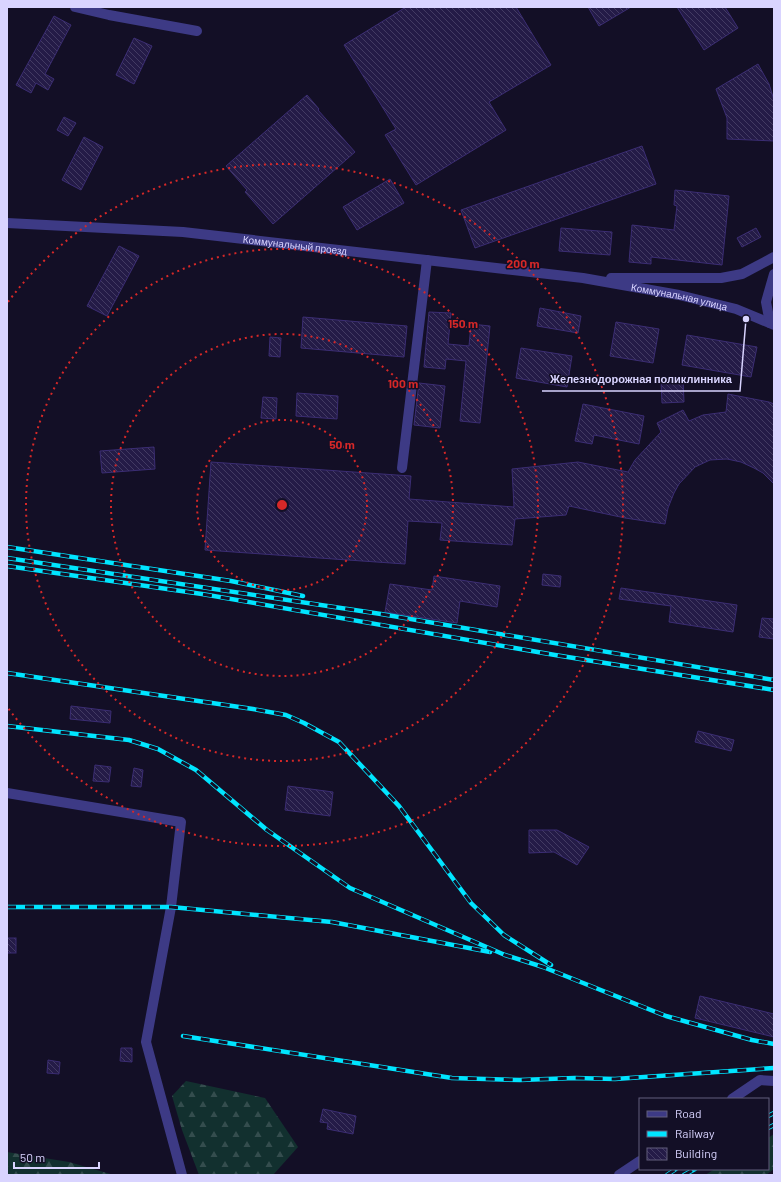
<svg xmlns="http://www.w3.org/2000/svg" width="781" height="1182" viewBox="0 0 781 1182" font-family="Barlow,sans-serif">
	<defs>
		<pattern id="forest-firs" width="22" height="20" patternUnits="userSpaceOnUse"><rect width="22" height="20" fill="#12302f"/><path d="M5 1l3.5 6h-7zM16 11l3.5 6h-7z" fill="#344d4e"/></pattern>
		<pattern id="building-back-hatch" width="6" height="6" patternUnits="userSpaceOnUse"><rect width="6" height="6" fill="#241b47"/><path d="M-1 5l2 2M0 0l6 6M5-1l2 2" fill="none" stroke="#433b63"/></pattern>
	</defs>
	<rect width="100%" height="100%" fill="#130f26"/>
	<g fill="url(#forest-firs)">
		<path d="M186,1081L265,1098L298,1147L273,1175H199L182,1130L172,1096Z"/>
		<path d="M774,1134V1169L766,1175H705L715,1169H768V1138Z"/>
		<path d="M7,1152L69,1162L114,1175H7Z"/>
	</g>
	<g fill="url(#building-back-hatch)" stroke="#3b2d73">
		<path d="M406,7H516L551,65L489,102L506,130L416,185L385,135L396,129L344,45Z"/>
		<path d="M588,7H631L599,26Z"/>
		<path d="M677,7H725L738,28L704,50Z"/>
		<path d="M54,16L71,25L45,74L54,79L48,90L36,83L31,93L16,85Z"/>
		<path d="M134,38L152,46L134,84L116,75Z"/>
		<path d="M758,64L769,84L774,100V141L727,139V118L716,89Z"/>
		<path d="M307,95L319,109L318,110L355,152L273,224L245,192L247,190L226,166Z"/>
		<path d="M64,117L76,123L68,136L57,130Z"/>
		<path d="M84,137L103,147L81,190L62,180Z"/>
		<path d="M642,146L656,184L475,248L461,210Z"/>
		<path d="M390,179L404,203L357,230L343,207Z"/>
		<path d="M675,190L729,196L722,265L651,257V264L629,262L632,225L674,230L677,206L674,205Z"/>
		<path d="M561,228L612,232L610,255L559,251Z"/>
		<path d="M756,228L761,237L742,247L737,238Z"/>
		<path d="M119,246L139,256L107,316L87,306Z"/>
		<path d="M540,308L581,316L578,333L537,326Z"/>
		<path d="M429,312L451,313L448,344L469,346L471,324L490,326L480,423L460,421L466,361L446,359L445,369L424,367Z"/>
		<path d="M303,317L407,326L404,357L301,348Z"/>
		<path d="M616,322L659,329L653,363L610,356Z"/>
		<path d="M687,335L757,347L751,377L682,365Z"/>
		<path d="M270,337L281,338L280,357L269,356Z"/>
		<path d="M521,348L572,356L567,387L516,378Z"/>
		<path d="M683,379L684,402L662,403L661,381Z"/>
		<path d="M419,383L445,386L440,428L414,425Z"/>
		<path d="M297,393L338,396L337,419L296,416Z"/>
		<path d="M728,394L769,402L774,404V484L763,473L754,468L741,462L727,459L710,460L695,467L679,484L674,493L668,508L665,524L625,518L569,506L566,515L515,519L512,545L440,540L442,523L408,521L405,564L205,550L211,462L411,476L409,499L514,507L512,469L578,462L628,472L635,460L661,432L657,423L683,410L689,421L703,415L726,412Z"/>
		<path d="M263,397L277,398L276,419L261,418Z"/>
		<path d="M583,404L644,416L639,444L594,435L592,444L575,441Z"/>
		<path d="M154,447L155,469L102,473L100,451Z"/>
		<path d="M543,574L561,576L560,587L542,585Z"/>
		<path d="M434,576L500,586L497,607L460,601L457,623L385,612L390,584L432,590Z"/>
		<path d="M621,588L737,605L733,632L669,622L671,606L619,599Z"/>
		<path d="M762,618L774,619V639L759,637Z"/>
		<path d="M71,706L111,711L110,723L70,719Z"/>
		<path d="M698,731L734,740L731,751L695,742Z"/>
		<path d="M95,765L111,767L109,782L93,781Z"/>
		<path d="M134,768L143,770L141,787L131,786Z"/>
		<path d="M288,786L333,792L330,816L285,810Z"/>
		<path d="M529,830H557L589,847L577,865L554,852L529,853Z"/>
		<rect x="7" y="938" width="9" height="15"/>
		<path d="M700,996L774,1014V1037L695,1018Z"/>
		<path d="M121,1048H132V1062L120,1061Z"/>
		<path d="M48,1060L60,1062L59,1074L47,1073Z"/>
		<path d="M323,1109L356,1116L353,1134L327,1129L328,1123L320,1122Z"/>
	</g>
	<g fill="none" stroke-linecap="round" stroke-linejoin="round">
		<g stroke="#3d3a85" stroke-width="10">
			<path d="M75,7L109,15L197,31"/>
			<path id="s1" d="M7,223L183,232L583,278L679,295L736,309L774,325"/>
			<path d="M611,278H721L742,274L774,257"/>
			<path d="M770,323L766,302L774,274"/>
			<path d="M402,468L427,260"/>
			<path d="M7,793L181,822L171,907L146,1042L182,1175"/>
			<path d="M732,1099L760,1080L774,1081"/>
			<path d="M619,1175L640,1161"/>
		</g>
		<g stroke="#00e5ff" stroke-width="4.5">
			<g id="rail">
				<path d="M7,547L231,581L303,596"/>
				<path d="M7,558L381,614L774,680"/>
				<path d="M7,566L202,594L555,655L774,690"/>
				<path d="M7,673L253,709L286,715L304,723L339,742L399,806L471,903L504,935L551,965"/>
				<path d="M7,726L129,740L158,749L196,770L267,830L350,888L505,955L543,967L666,1016L752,1040L774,1044"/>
				<path d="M7,907H171L332,922L490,952"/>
				<path d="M183,1036L452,1078L520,1080L575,1078L615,1079L774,1068"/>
				<path d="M768,1116L774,1113"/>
				<path d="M768,1128L774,1125"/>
				<path d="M667,1175L676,1169"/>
				<path d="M684,1175L695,1169"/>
			</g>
		</g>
		<use href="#rail" stroke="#130f26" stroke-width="3" stroke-dasharray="9" stroke-linecap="butt"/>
	</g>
	<g fill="none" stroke="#d62828" stroke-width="2" stroke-dasharray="2 4">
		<circle cx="282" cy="505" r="85"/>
		<circle cx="282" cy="505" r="171"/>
		<circle cx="282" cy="505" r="256"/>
		<path d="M8 302A341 341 0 1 1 8 708"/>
	</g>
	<g text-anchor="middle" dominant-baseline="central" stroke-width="3" stroke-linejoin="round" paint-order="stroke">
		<g font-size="10" fill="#d9d4ff" stroke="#130f26">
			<text stroke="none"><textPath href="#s1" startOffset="289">Коммунальный проезд</textPath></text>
			<text stroke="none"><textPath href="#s1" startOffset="677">Коммунальная улица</textPath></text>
		</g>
	</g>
	<circle cx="282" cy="505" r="6" fill="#d62828" stroke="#130f26" stroke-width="2"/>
	<g font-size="12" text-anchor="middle" font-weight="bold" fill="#d62828" stroke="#130f26" stroke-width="3" stroke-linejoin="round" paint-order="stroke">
		<text x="523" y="268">200 m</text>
		<text x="463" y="328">150 m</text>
		<text x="403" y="388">100 m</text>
		<text x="342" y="449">50 m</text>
	</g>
	<path fill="none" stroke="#d9d4ff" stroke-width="1.5" d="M746 319L740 391H542"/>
	<circle fill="#d9d4ff" stroke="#130f26" stroke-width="1.5" cx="746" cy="319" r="4"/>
	<g font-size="11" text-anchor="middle" font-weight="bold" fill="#d9d4ff" stroke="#130f26" stroke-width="3" stroke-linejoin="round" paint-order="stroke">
		<text x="641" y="383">Железнодорожная поликлинника</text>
	</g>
	<rect width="781" height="1182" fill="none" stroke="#d9d4ff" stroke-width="16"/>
	<rect x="639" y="1098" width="130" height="72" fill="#130f26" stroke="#625e7d"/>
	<rect x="647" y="1111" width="20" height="6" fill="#3d3a85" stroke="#625e7d"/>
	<text x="675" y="1118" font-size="12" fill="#d9d4ff">Road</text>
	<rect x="647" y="1131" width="20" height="6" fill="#00e5ff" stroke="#625e7d"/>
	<text x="675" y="1138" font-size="12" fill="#d9d4ff">Railway</text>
	<rect x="647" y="1148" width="20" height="12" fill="url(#building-back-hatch)" stroke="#625e7d"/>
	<text x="675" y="1158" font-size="12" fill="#d9d4ff">Building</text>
	<path d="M14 1162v6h85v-6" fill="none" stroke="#d9d4ff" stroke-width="2"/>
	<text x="20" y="1162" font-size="12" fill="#d9d4ff" stroke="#130f26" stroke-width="3" paint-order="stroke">50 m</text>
</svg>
